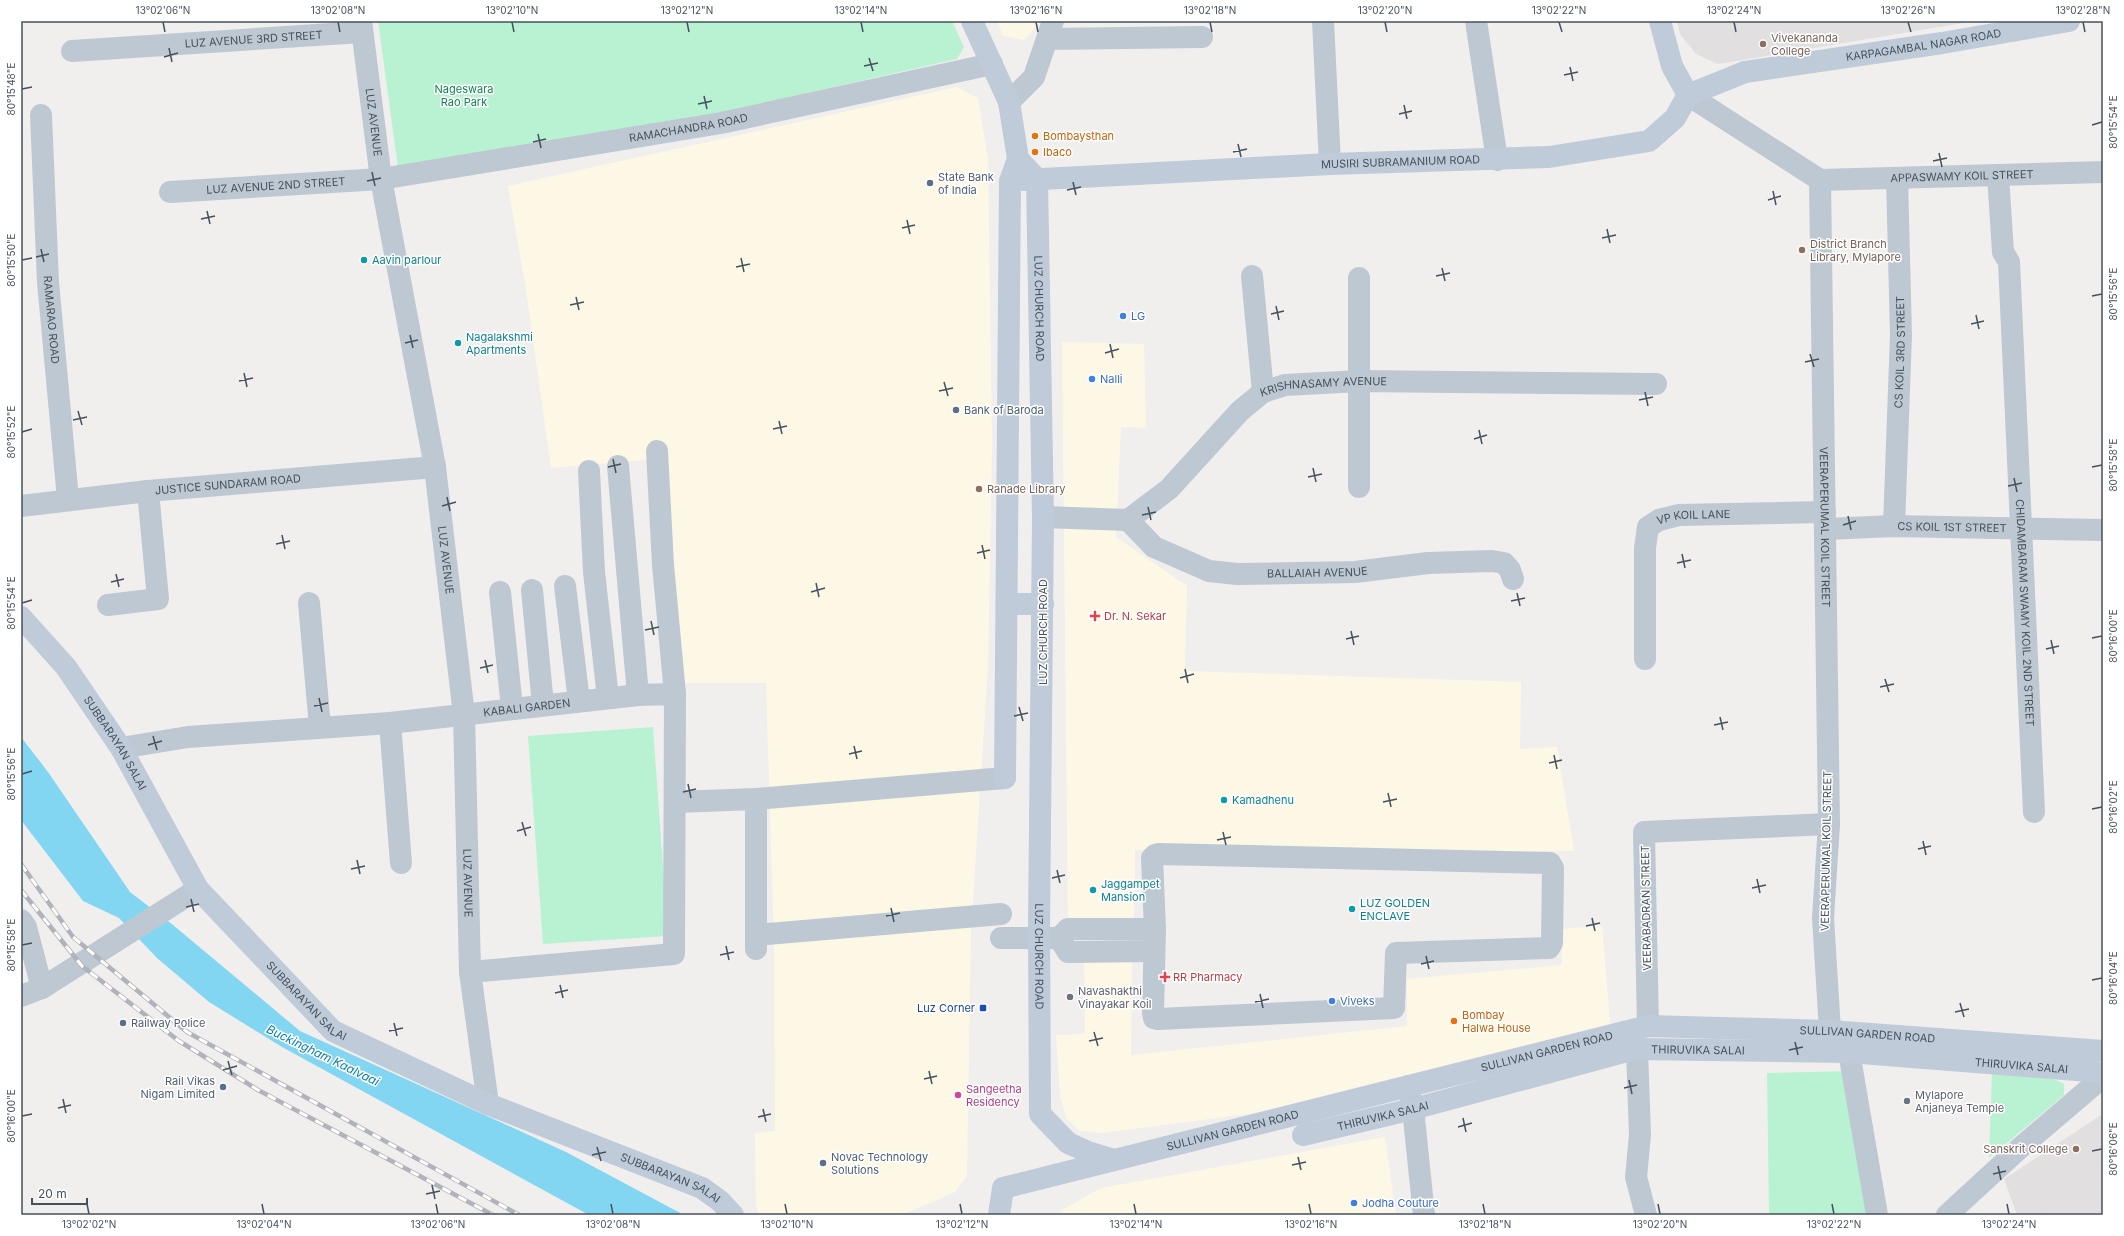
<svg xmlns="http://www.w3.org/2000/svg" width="2124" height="1236" viewBox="0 0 2124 1236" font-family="Inter,sans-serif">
	<rect width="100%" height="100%" fill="#f1eeee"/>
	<g fill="#fdf8e6">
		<path d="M997,21H1041L1024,40L1003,36Z"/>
		<path d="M957,87L978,98L988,159L992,443L988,667L971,931L967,1175L955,1192L902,1215H760L756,1207L755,1133L775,1131L774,944L766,683H672L656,459L551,468L526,290L508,186Z"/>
		<path d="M1062,342L1144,344L1146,428L1121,427L1116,537L1187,586L1185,671L1521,682L1520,749L1557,747L1574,851L1135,850L1134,923L1068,924Z"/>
		<path d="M1602,926L1611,1034L1391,1095L1103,1133L1080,1131L1066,1118L1060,1095L1056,1035L1085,1034L1084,960L1132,959L1131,1055L1407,1026V979L1562,965V929Z"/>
		<path d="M1385,1137L1396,1215H1058L1062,1210L1101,1188Z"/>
	</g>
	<g fill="#e2dfe0">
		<path d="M1677,21H1975L1718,64L1696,54L1680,34Z"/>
		<path d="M2101,1115L2103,1119V1215H2017L2004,1179Z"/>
	</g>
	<g fill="#b9f2d2">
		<path d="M378,21H952L964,47L957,59L423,180L398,168Z"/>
		<path d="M653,727L668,936L543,944L528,736Z"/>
		<path d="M1849,1071L1873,1215H1769L1767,1073Z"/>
		<path d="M1992,1071L2048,1076L2064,1084V1095L1989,1158Z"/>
	</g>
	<path fill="#83d6f2" d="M21,737L48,772L130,892L173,925L300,1031L566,1152L684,1215H589L282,1047L209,1002L157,958L119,918L83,901L21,820Z"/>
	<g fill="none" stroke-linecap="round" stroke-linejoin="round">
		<g stroke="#bec8d2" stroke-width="22">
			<path id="s1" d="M361,21L381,179L435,467L464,715L470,972L488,1104"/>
			<path d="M1323,21L1330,164"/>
			<path d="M1476,21L1497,160"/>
			<path d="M1048,39L1202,37"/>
			<path id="s2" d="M72,51L362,32"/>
			<path d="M1688,95L1820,180"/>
			<path d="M1009,102L1034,77L1053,21"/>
			<path id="s3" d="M41,115L48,282L68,499"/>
			<path id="s4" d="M1998,176L2003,252L2009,262L2034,812"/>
			<path id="s5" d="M1820,180L1829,824L1823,918L1830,1031"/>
			<path id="s6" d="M1820,180L2103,172"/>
			<path id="s7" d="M170,192L381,179L721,123L992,64"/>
			<path d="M1252,276L1263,392"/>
			<path d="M657,451L663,565L675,694"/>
			<path d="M618,466L638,695"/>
			<path d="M589,471L594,572L608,698"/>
			<path d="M1359,487V278"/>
			<path id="s8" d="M21,506L148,491L435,467"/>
			<path id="s9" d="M1043,517L1128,520L1169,489L1240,411L1263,392L1285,385L1359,381L1656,384"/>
			<path id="s10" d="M1128,520L1154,547L1209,571L1237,574L1355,572L1428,563L1492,561L1504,563L1510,570L1513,579"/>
			<path id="s11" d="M1894,526L1901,335L1897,178"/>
			<path id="s12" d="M1826,529L1894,526L2103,530"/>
			<path d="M565,586L579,701"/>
			<path d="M532,590L543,705"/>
			<path d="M500,592L512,708"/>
			<path d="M309,603L320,727"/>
			<path d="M108,605L158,599L148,491"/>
			<path id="s13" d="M1645,659V548L1648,527L1659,520L1679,515L1825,512"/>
			<path d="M390,723L401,863"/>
			<path id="s14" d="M121,748L188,737L390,723L638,695L675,694L674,954L470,972"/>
			<path d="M756,799V949"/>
			<path d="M676,802L756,799L1005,778"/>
			<path d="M1159,854L1550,863L1553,868L1552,943L1549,948L1396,953L1394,1008L1158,1019L1154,1018L1153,1013L1155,929L1152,858L1155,855Z"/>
			<path d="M21,920L26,927L42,988"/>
			<path d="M757,935L1001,914"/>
			<path d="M1001,938H1059L1068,929H1155"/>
			<path d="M1059,938L1068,952L1154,951"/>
			<path d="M21,996L42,988L198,889"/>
			<path d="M1648,1026L1644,832L1829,824"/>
			<path d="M1637,1050L1640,1135L1636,1177L1646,1215"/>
			<path d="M1849,1052L1877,1215"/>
			<path d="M1408,1086L1413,1109L1424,1215"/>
			<path d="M1947,1215L2021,1147L2103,1077"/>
		</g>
		<g stroke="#c0cbd9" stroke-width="22">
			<path d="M972,21L1009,102L1018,159L1010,181L1005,778"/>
			<path d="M1660,21L1672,66L1688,95"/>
			<path id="s15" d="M1688,95L1745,72L1942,43L2069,21"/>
			<path id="s16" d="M1018,159L1037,179L1043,517L1039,928L1040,1114L1068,1143L1088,1152L1114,1160"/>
			<path id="s17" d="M1023,180L1330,164L1549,157L1649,141L1675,118L1688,95"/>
			<path d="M1007,604H1043"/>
			<path id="s18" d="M21,617L66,667L121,748L198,889L333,1031L488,1104L702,1188L720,1201L733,1215"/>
			<path id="s19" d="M1303,1135L1413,1109L1635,1049L1849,1052L2089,1071L2103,1074"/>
			<path id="s20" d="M999,1215L1003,1188L1648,1026L1830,1031L2103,1051"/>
		</g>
		<g stroke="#b0b3b9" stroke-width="4.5">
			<g id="rail">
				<path d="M21,864L73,937L187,1032L519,1215"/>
				<path d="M21,890L82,966L179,1041L258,1090L493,1215"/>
			</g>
		</g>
		<use href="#rail" stroke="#fff" stroke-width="3" stroke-dasharray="9" stroke-linecap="butt"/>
	</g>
	<path fill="none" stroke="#45515d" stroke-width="1.5" d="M163,22L165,32M338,22L340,32M512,22L514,32M687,22L689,32M861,22L863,32M1036,22L1038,32M1210,22L1212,32M1385,22L1387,32M1559,22L1562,32M1734,22L1736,32M1908,22L1911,32M2083,22L2085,32M169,48L172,62M164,57L178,53M869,58L873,71M864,66L878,63M1570,67L1573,81M1564,75L1578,72M22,89L32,87M704,96L707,109M698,104L712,101M1404,105L1407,119M1399,114L1412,111M2092,125L2102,122M538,134L541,148M533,142L546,139M1238,144L1241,157M1233,152L1247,149M1939,153L1942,167M1933,161L1947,158M372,172L375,186M367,181L381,178M1073,182L1076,195M1067,190L1081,187M1773,191L1776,205M1768,200L1781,196M207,211L210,224M201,219L215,216M907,220L910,234M902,228L915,225M1607,229L1610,243M1602,238L1616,235M41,249L44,262M36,257L49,254M741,258L744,272M22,260L32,258M736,267L750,264M1442,268L1445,281M1436,276L1450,273M2092,296L2102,294M576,297L579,310M570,305L584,302M1276,306L1279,320M1271,314L1284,311M1976,315L1979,329M1971,324L1984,321M410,335L413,348M405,343L418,340M1110,344L1113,358M1105,353L1119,349M1810,354L1814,367M1805,362L1819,359M244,373L247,387M239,381L253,378M944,382L948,396M939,391L953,388M1645,392L1648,406M1639,400L1653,397M78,411L82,425M73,420L87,417M779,421L782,434M773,429L787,426M1479,430L1482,444M22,432L32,429M1474,439L1487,435M613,459L616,473M608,467L621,464M2092,467L2102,465M1313,468L1316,482M1308,477L1322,474M2014,478L2017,492M2008,486L2022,483M447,497L450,511M442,506L456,502M1148,507L1151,520M1142,515L1156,512M1848,516L1851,530M1843,525L1856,521M282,535L285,549M276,544L290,541M982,545L985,559M977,553L990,550M1682,554L1685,568M1677,563L1691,560M116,574L119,587M111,582L124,579M816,583L819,597M811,592L825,588M1517,593L1520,606M1511,601L1525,598M22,603L32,600M651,621L654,635M645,630L659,627M1351,631L1354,645M2092,638L2102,636M1346,639L1359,636M2051,640L2054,654M2046,649L2059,646M485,660L488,673M480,668L493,665M1185,669L1188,683M1180,678L1194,674M1885,679L1889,692M1880,687L1894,684M319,698L322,712M314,706L328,703M1019,707L1023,721M1014,716L1028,713M1720,717L1723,730M1714,725L1728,722M153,736L157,750M148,745L162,741M854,746L857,759M849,754L862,751M1554,755L1557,769M1549,763L1562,760M22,774L32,771M688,784L691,798M683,792L696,789M1388,793L1391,807M1383,802L1397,799M2092,809L2102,807M522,822L526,836M517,831L531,827M1223,832L1226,845M1217,840L1231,837M1923,841L1926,855M1918,849L1931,846M357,860L360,874M351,869L365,866M1057,870L1060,883M1052,878L1065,875M1757,879L1760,893M1752,888L1766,885M191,899L194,912M186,907L199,904M891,908L894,922M886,916L900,913M1592,918L1595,931M1586,926L1600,923M22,945L32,943M726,946L729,960M720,955L734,952M1426,956L1429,969M1421,964L1434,961M2092,980L2102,978M560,985L563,998M555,993L568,990M1260,994L1263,1008M1255,1002L1269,999M1960,1003L1964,1017M1955,1012L1969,1009M394,1023L397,1036M389,1031L403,1028M1094,1032L1098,1046M1089,1041L1103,1038M1795,1042L1798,1055M1789,1050L1803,1047M228,1061L232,1075M223,1070L237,1066M929,1071L932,1084M924,1079L937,1076M1629,1080L1632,1094M1624,1088L1637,1085M63,1099L66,1113M58,1108L71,1105M763,1109L766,1122M22,1116L32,1114M758,1117L771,1114M1463,1118L1466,1132M1458,1127L1472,1123M597,1147L601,1161M2092,1151L2102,1149M592,1155L606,1152M1298,1157L1301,1170M1292,1165L1306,1162M1998,1166L2001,1180M1993,1174L2006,1171M432,1185L435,1199M426,1194L440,1191M87,1204L89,1214M262,1204L264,1214M436,1204L438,1214M611,1204L613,1214M785,1204L787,1214M960,1204L962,1214M1134,1204L1136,1214M1309,1204L1311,1214M1483,1204L1485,1214M1658,1204L1660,1214M1832,1204L1834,1214M2007,1204L2009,1214"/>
	<g fill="#8d6e63" stroke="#fff" stroke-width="1.5">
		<circle cx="1763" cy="44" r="4"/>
		<circle cx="1802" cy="250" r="4"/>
		<circle cx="979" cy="489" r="4"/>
		<circle cx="2076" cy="1149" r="4"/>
	</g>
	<g fill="#e8710a" stroke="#fff" stroke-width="1.5">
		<circle cx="1035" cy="136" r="4"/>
		<circle cx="1035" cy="152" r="4"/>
		<circle cx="1454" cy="1021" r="4"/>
	</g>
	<g fill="#5c6f8a" stroke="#fff" stroke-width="1.5">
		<circle cx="930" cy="183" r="4"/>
		<circle cx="956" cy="410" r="4"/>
		<circle cx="123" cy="1023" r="4"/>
		<circle cx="223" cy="1087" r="4"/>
		<circle cx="823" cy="1163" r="4"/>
	</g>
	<g fill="#0f9aa8" stroke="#fff" stroke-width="1.5">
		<circle cx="364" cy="260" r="4"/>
		<circle cx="458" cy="343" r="4"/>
		<circle cx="1224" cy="800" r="4"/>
		<circle cx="1093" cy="890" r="4"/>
		<circle cx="1352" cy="909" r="4"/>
	</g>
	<g fill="#3f7fe0" stroke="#fff" stroke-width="1.5">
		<circle cx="1123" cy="316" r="4"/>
		<circle cx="1092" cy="379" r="4"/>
		<circle cx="1332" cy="1001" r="4"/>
		<circle cx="1354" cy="1203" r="4"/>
	</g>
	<g fill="#e0444e" stroke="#fff" stroke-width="1.5">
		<path d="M1093 610h4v4h4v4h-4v4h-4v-4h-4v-4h4z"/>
		<path d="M1163 971h4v4h4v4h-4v4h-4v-4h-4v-4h4z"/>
	</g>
	<g fill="#6b7280" stroke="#fff" stroke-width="1.5">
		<circle cx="1070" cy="997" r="4"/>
		<circle cx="1907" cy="1101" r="4"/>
	</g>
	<rect fill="#1a4fb4" stroke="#fff" stroke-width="1.5" x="979" y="1004" width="8" height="8" rx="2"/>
	<circle fill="#d1479c" stroke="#fff" stroke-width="1.5" cx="958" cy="1095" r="4"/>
	<g text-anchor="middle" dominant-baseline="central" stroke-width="3" stroke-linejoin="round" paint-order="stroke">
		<g font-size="11" fill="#785e54" stroke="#fff" text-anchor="start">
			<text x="1771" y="38">Vivekananda<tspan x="1771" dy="13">College</tspan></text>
			<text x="1810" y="244">District Branch<tspan x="1810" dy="13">Library, Mylapore</tspan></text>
			<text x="987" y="489">Ranade Library</text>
			<text x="2068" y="1149" text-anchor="end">Sanskrit College</text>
		</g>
		<g font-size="11" fill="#45515d" stroke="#fff">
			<text stroke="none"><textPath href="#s2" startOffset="182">LUZ AVENUE 3RD STREET</textPath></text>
			<text stroke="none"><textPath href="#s15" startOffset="242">KARPAGAMBAL NAGAR ROAD</textPath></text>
			<text stroke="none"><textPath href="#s1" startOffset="102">LUZ AVENUE</textPath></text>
			<text stroke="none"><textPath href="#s7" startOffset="523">RAMACHANDRA ROAD</textPath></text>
			<text stroke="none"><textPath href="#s17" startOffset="378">MUSIRI SUBRAMANIUM ROAD</textPath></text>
			<text stroke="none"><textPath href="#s6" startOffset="142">APPASWAMY KOIL STREET</textPath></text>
			<text stroke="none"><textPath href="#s7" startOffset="106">LUZ AVENUE 2ND STREET</textPath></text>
			<text stroke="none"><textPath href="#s16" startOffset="157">LUZ CHURCH ROAD</textPath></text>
			<text stroke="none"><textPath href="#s3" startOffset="205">RAMARAO ROAD</textPath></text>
			<text stroke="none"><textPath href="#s11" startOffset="174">CS KOIL 3RD STREET</textPath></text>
			<text stroke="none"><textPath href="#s9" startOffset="333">KRISHNASAMY AVENUE</textPath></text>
			<text stroke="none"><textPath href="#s8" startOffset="208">JUSTICE SUNDARAM ROAD</textPath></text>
			<text stroke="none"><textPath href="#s13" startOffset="180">VP KOIL LANE</textPath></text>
			<text stroke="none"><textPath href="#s5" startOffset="347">VEERAPERUMAL KOIL STREET</textPath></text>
			<text stroke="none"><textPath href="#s12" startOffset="126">CS KOIL 1ST STREET</textPath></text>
			<text stroke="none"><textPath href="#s1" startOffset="546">LUZ AVENUE</textPath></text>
			<text stroke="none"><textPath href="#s10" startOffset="206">BALLAIAH AVENUE</textPath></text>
			<text stroke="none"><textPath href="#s4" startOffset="439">CHIDAMBARAM SWAMY KOIL 2ND STREET</textPath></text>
			<text transform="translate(1043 632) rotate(-90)">LUZ CHURCH ROAD</text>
			<text stroke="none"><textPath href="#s14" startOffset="408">KABALI GARDEN</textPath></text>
			<text stroke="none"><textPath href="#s18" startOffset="158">SUBBARAYAN SALAI</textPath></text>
			<text transform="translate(1826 851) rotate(-89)">VEERAPERUMAL KOIL STREET</text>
			<text stroke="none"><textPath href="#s1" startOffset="870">LUZ AVENUE</textPath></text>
			<text transform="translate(1646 908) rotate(-91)">VEERABADRAN STREET</text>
			<text stroke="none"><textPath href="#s16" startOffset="805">LUZ CHURCH ROAD</textPath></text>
			<text stroke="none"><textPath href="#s18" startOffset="482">SUBBARAYAN SALAI</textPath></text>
			<text stroke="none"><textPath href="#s20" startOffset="912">SULLIVAN GARDEN ROAD</textPath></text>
			<text stroke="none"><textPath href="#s20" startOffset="588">SULLIVAN GARDEN ROAD</textPath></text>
			<text stroke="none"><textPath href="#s19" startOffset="406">THIRUVIKA SALAI</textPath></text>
			<text stroke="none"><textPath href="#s19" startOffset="730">THIRUVIKA SALAI</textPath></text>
			<text stroke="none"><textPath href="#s19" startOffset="82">THIRUVIKA SALAI</textPath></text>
			<text stroke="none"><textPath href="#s20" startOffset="264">SULLIVAN GARDEN ROAD</textPath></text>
			<text stroke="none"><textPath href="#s18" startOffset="890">SUBBARAYAN SALAI</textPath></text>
		</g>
		<g font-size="11" fill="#108450" stroke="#fff">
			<text x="464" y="89">Nageswara<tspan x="464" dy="13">Rao Park</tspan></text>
		</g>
		<g font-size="11" fill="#c56008" stroke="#fff" text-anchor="start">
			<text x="1043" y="136">Bombaysthan</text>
			<text x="1043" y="152">Ibaco</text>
			<text x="1462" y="1015">Bombay<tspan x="1462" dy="13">Halwa House</tspan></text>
		</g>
		<g font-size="11" fill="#4e5e75" stroke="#fff" text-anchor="start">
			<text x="938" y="177">State Bank<tspan x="938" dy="13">of India</tspan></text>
			<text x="964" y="410">Bank of Baroda</text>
			<text x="131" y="1023">Railway Police</text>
			<text x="215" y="1081" text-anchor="end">Rail Vikas<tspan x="215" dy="13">Nigam Limited</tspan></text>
			<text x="831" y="1157">Novac Technology<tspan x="831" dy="13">Solutions</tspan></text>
		</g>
		<g font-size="11" fill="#0d838f" stroke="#fff" text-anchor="start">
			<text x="372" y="260">Aavin parlour</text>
			<text x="466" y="337">Nagalakshmi<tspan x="466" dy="13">Apartments</tspan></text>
			<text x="1232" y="800">Kamadhenu</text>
			<text x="1101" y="884">Jaggampet<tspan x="1101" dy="13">Mansion</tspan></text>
			<text x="1360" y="903">LUZ GOLDEN<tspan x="1360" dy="13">ENCLAVE</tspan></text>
		</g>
		<g font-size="11" fill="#366cbe" stroke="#fff" text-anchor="start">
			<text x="1131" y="316">LG</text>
			<text x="1100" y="379">Nalli</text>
			<text x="1340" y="1001">Viveks</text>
			<text x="1362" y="1203">Jodha Couture</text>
		</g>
		<g font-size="11" fill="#be3a42" stroke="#fff" text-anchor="start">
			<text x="1104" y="616">Dr. N. Sekar</text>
			<text x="1173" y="977">RR Pharmacy</text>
		</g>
		<g font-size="11" fill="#5b616d" stroke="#fff" text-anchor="start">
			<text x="1078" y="991">Navashakthi<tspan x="1078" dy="13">Vinayakar Koil</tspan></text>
			<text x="1915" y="1095">Mylapore<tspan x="1915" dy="13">Anjaneya Temple</tspan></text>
		</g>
		<g font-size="11" fill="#164399" stroke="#fff" text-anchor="end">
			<text x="975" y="1008">Luz Corner</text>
		</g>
		<g font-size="11" fill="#b23c85" stroke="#fff" text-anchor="start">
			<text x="966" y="1089">Sangeetha<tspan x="966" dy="13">Residency</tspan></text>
		</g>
		<g font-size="12" font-style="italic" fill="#037fab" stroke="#fff">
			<text transform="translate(323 1055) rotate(26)">Buckingham Kaalvaai</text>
		</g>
	</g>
	<rect width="2124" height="1236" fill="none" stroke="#ffffff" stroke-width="44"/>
	<path d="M32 1198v6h55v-6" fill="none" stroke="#45515d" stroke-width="2"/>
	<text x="38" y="1198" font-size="12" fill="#45515d" stroke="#ffffff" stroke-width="3" paint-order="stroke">20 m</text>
	<rect x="22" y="22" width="2080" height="1192" fill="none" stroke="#45515d" stroke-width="1.5"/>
	<g font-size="10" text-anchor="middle" fill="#45515d">
		<text x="163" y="14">13°02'06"N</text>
		<text x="338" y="14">13°02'08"N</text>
		<text x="512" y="14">13°02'10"N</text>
		<text x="687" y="14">13°02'12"N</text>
		<text x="861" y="14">13°02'14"N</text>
		<text x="1036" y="14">13°02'16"N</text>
		<text x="1210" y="14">13°02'18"N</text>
		<text x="1385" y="14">13°02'20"N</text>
		<text x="1559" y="14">13°02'22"N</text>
		<text x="1734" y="14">13°02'24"N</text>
		<text x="1908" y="14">13°02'26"N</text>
		<text x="2083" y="14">13°02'28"N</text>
		<text transform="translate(11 89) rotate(-90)" y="4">80°15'48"E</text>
		<text transform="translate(2113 122) rotate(-90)" y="4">80°15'54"E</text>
		<text transform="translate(11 260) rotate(-90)" y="4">80°15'50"E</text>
		<text transform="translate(2113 294) rotate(-90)" y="4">80°15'56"E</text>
		<text transform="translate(11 432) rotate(-90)" y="4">80°15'52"E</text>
		<text transform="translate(2113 465) rotate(-90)" y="4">80°15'58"E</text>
		<text transform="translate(11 603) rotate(-90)" y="4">80°15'54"E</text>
		<text transform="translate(2113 636) rotate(-90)" y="4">80°16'00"E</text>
		<text transform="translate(11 774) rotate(-90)" y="4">80°15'56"E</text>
		<text transform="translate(2113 807) rotate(-90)" y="4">80°16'02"E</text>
		<text transform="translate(11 945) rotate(-90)" y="4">80°15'58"E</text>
		<text transform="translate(2113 978) rotate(-90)" y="4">80°16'04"E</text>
		<text transform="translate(11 1116) rotate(-90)" y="4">80°16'00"E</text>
		<text transform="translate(2113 1149) rotate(-90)" y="4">80°16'06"E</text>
		<text x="89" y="1228">13°02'02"N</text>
		<text x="264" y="1228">13°02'04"N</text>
		<text x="438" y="1228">13°02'06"N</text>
		<text x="613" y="1228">13°02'08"N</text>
		<text x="787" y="1228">13°02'10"N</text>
		<text x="962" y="1228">13°02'12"N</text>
		<text x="1136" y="1228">13°02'14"N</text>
		<text x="1311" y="1228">13°02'16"N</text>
		<text x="1485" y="1228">13°02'18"N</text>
		<text x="1660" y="1228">13°02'20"N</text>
		<text x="1834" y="1228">13°02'22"N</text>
		<text x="2009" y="1228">13°02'24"N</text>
	</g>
</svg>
